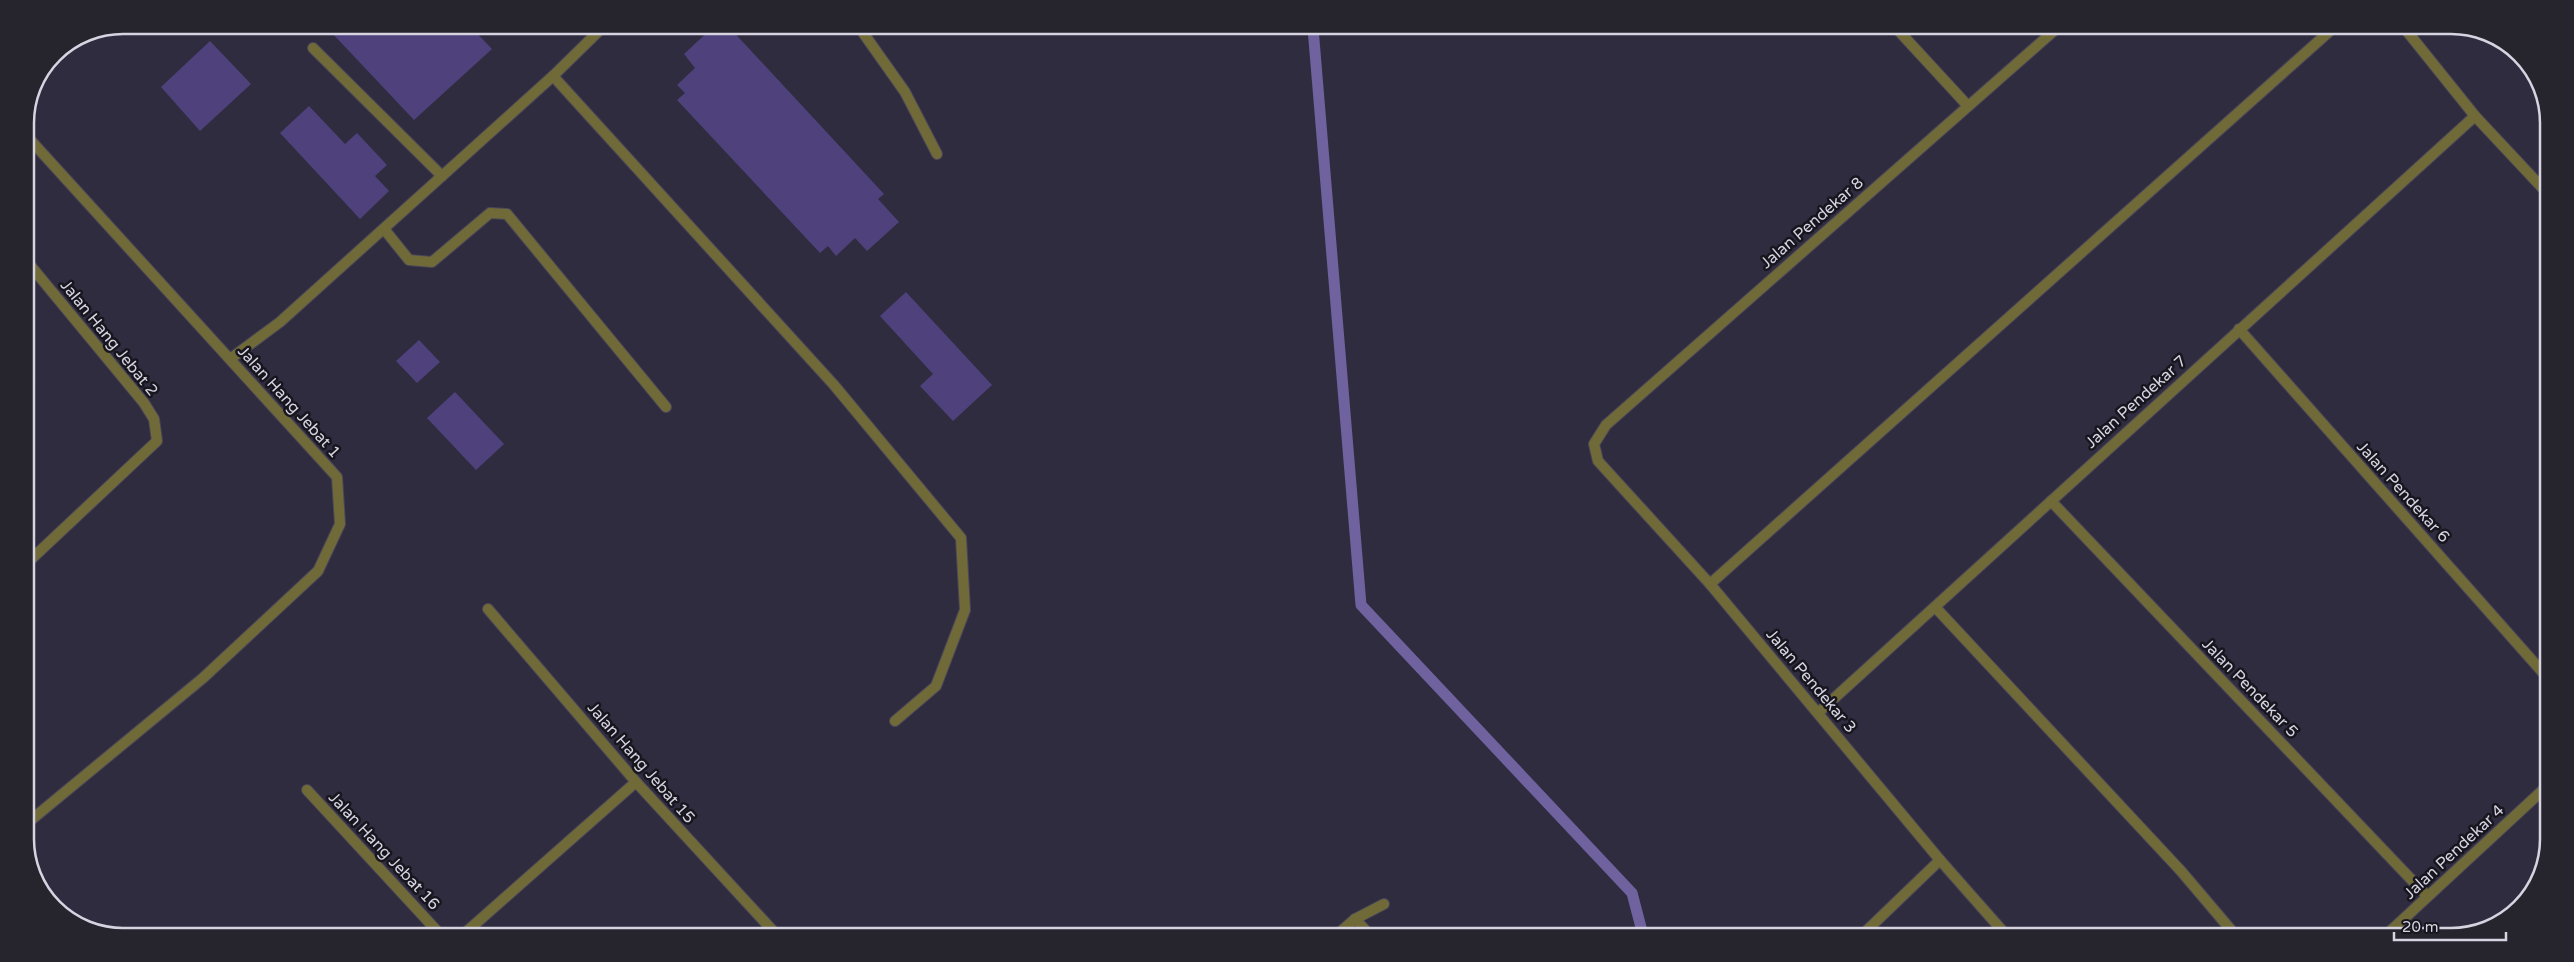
<svg xmlns="http://www.w3.org/2000/svg" width="2574" height="962" viewBox="0 0 2574 962" font-family="'Varela Round',sans-serif">
	<rect width="100%" height="100%" fill="#302c3f"/>
	<g fill="none" stroke-linecap="round" stroke-linejoin="round">
		<path stroke="#6f629f" stroke-width="11" d="M1313,28L1361,605L1632,893L1643,935"/>
	</g>
	<g fill="#4f417b">
		<path d="M340,25L470,26L492,49L414,120L332,33Z"/>
		<path d="M714,26H728L884,194L878,199L899,222L867,251L855,238L836,256L828,246L820,253L677,100L685,93L677,85L695,68L684,54Z"/>
		<path d="M210,41L251,84L200,131L161,87Z"/>
		<path d="M309,106L345,144L357,133L387,165L375,176L389,191L360,219L280,133Z"/>
		<path d="M906,292L992,385L953,421L920,386L933,374L880,316Z"/>
		<path d="M419,340L440,362L417,383L396,361Z"/>
		<path d="M455,392L504,444L476,470L427,418Z"/>
	</g>
	<g fill="none" stroke-linecap="round" stroke-linejoin="round">
		<g stroke="#4b4759" stroke-width="12">
			<g id="service">
				<path d="M859,27L905,92L937,154"/>
				<path d="M313,48L442,176"/>
				<path d="M553,76L834,385L961,538L965,610L936,686L895,721"/>
				<path d="M384,229L409,260L432,262L490,213L507,214L666,407"/>
				<path d="M230,359L280,322L553,76L604,26"/>
				<path d="M1710,584L2331,30"/>
				<path d="M1936,608L2181,871L2237,937"/>
				<path d="M465,933L636,782"/>
			</g>
		</g>
		<g stroke="#4b4759" stroke-width="12">
			<g id="minor">
				<path d="M1897,29L1968,106"/>
				<path d="M2406,30L2475,116L2548,194"/>
				<path d="M25,134L337,477L340,524L318,571L203,678L25,825"/>
				<path d="M25,259L144,403L154,419L157,441L25,565"/>
				<path d="M2239,329L2545,675"/>
				<path d="M2051,501L2427,896"/>
				<path d="M488,609L636,782L775,933"/>
				<path d="M1819,712L2475,116"/>
				<path d="M307,790L438,932"/>
				<path d="M1355,919L1370,935"/>
				<path d="M1338,934L1355,919L1384,904"/>
				<path d="M1861,936L1940,860"/>
				<path d="M2007,936L1940,860L1710,584L1598,461L1594,444L1606,425L2056,29"/>
				<path d="M2384,937L2544,789"/>
			</g>
		</g>
		<use href="#service" stroke="#706a39" stroke-width="10"/>
		<use href="#minor" stroke="#706a39" stroke-width="10"/>
	</g>
	<g text-anchor="middle" dominant-baseline="central" stroke-width="5" stroke-linejoin="round" paint-order="stroke">
		<g font-size="16" fill="#d6d4e1" stroke="#17161e">
			<text transform="translate(1812 223) rotate(-41)">Jalan Pendekar 8</text>
			<text transform="translate(109 338) rotate(51)">Jalan Hang Jebat 2</text>
			<text transform="translate(289 402) rotate(48)">Jalan Hang Jebat 1</text>
			<text transform="translate(2136 402) rotate(-42)">Jalan Pendekar 7</text>
			<text transform="translate(2403 492) rotate(48)">Jalan Pendekar 6</text>
			<text transform="translate(1811 681) rotate(50)">Jalan Pendekar 3</text>
			<text transform="translate(2250 688) rotate(46)">Jalan Pendekar 5</text>
			<text transform="translate(641 763) rotate(49)">Jalan Hang Jebat 15</text>
			<text transform="translate(384 851) rotate(47)">Jalan Hang Jebat 16</text>
			<text transform="translate(2454 852) rotate(-43)">Jalan Pendekar 4</text>
		</g>
	</g>
	<path d="M0 0H2574V962H0ZM123 34H2451A89 89 0 0 1 2540 123V839A89 89 0 0 1 2451 928H123A89 89 0 0 1 34 839V123A89 89 0 0 1 123 34Z" fill="#26252e" fill-rule="evenodd"/>
	<path fill="none" stroke="#d6d4e1" stroke-width="2.5" d="M123 34H2451A89 89 0 0 1 2540 123V839A89 89 0 0 1 2451 928H123A89 89 0 0 1 34 839V123A89 89 0 0 1 123 34Z"/>
	<path d="M2394 932v8h112v-8" fill="none" stroke="#d6d4e1" stroke-width="2.5"/>
	<text x="2402" y="932" font-size="15" fill="#d6d4e1" stroke="#17161e" stroke-width="4" paint-order="stroke">20 m</text>
</svg>
